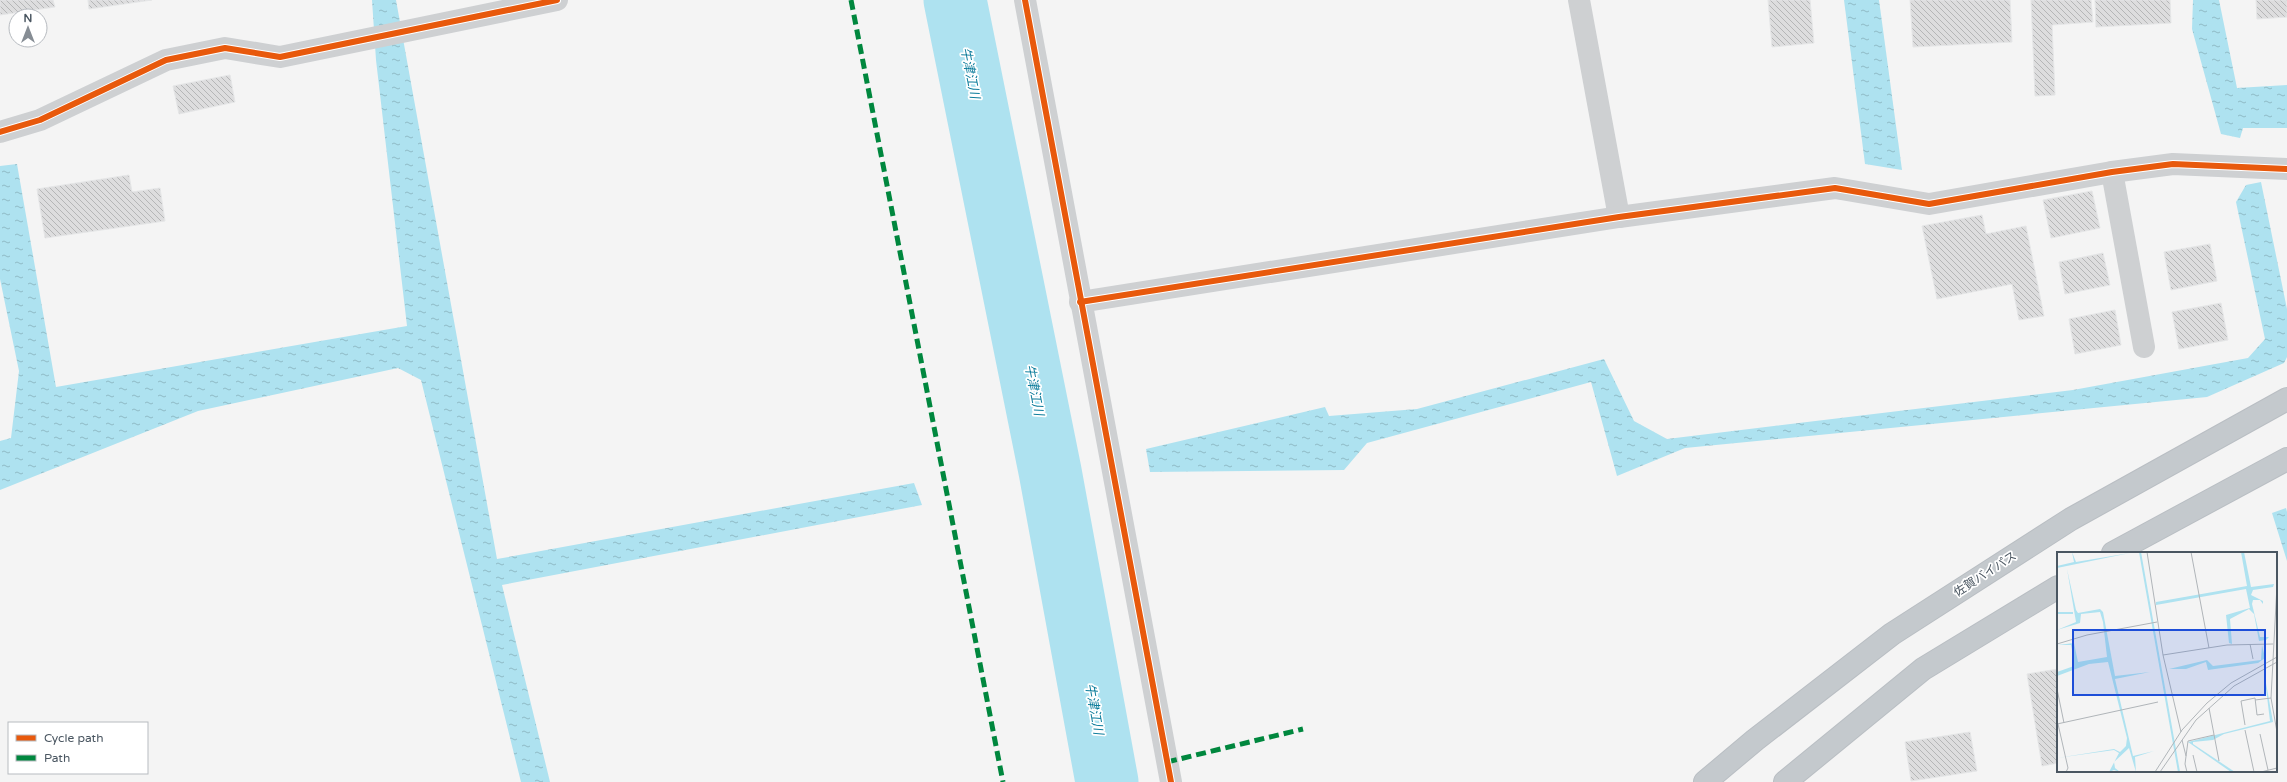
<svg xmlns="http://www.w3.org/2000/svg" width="2287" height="782" viewBox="0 0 2287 782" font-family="'Varela Round','Noto Sans JP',sans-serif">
	<defs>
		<pattern id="water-ripples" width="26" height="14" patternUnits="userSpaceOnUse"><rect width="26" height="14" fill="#aee2f0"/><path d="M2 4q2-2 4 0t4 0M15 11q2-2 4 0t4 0" fill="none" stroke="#90bac6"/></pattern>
		<pattern id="building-back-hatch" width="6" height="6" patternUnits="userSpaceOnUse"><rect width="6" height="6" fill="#ddddde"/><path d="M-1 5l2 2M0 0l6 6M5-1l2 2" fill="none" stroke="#b5b6b7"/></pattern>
	</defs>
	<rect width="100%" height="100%" fill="#f4f4f4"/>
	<g fill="url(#water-ripples)">
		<path d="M372,0H396L497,559L914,483L922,505L502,585L550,782H521L421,380L398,368L198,411L0,490V441L11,438L19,371L0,279V166L17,164L56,387L407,326L376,60Z"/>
		<path d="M1844,0H1879L1902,170L1865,164Z"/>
		<path d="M2193,0H2219L2237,88L2287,85V128H2243L2240,138L2221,134L2192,29Z"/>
		<path d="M2261,182L2287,309V357L2284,363L2207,397L1685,448L1617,476L1591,382L1367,443L1344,470L1150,472L1146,449L1325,407L1329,416L1417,409L1604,359L1634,421L1667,439L2073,390L2248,358L2265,339L2236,202L2246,185Z"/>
		<path d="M2286,508L2287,512V561L2272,513Z"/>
	</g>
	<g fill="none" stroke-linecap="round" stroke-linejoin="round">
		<path stroke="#aee2f0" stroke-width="63" d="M955,0L1050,471L1107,782"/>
	</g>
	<g fill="url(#building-back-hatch)" stroke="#e5e6e7">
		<path d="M0,0H53L55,7L0,15Z"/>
		<path d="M88,0H152L89,9Z"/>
		<path d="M1768,0H1810L1814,43L1772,47Z"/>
		<path d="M1910,0H2010L2012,42L1913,47Z"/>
		<path d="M2031,0H2091L2093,22L2052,25L2055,95L2035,96Z"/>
		<path d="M2095,0H2170L2171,23L2096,27Z"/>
		<path d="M2256,0H2287V17L2257,19Z"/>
		<path d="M230,75L235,102L179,114L173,86Z"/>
		<path d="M129,175L132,192L160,188L165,221L45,238L37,189Z"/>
		<path d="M2092,191L2100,228L2051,238L2043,200Z"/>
		<path d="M1982,215L1986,234L2026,226L2044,316L2019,320L2012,284L1937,299L1922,226Z"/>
		<path d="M2210,244L2217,281L2171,290L2164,252Z"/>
		<path d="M2103,253L2110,285L2065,294L2059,262Z"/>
		<path d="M2221,303L2228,340L2179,349L2172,312Z"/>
		<path d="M2115,310L2121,345L2075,354L2069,319Z"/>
		<path d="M2058,669V763L2042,766L2027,674Z"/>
		<path d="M1970,732L1977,771L1911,781L1905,742Z"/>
	</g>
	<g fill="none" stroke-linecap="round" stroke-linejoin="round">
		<g stroke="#b9bec3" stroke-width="24">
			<g id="trunk">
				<path d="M2113,553L2287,459"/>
				<path d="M1705,782L1755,740L1892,634L2071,519L2287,399"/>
				<path d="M1785,782L1923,669L2058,587"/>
			</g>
		</g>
		<g stroke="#ced0d2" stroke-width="22">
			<path d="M1025,0L1171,782"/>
			<path d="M1579,0L1619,217"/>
			<path d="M0,132L40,120L166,60L225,48L280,57L557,0"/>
			<path d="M2112,172L2144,347"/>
			<path d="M1080,302L1619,217L1835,188L1929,204L2112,172L2173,164L2287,169"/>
		</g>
		<use href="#trunk" stroke="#c4c9cd" stroke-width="22"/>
		<g stroke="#00873e" stroke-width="5" stroke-dasharray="10 5" stroke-linecap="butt">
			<path d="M851,0L1003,782"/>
			<path d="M1167,762L1303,729"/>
		</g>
		<g stroke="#fff" stroke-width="8">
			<g id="cycleway">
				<path d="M1025,0L1171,782"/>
				<path d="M0,132L40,120L166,60L225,48L280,57L557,0"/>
				<path d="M1080,302L1619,217L1835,188L1929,204L2112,172L2173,164L2287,169"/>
			</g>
		</g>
		<use href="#cycleway" stroke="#e8590c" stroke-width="6"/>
	</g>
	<g text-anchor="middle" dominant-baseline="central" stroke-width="3.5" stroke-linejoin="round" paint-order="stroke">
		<g font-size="12" fill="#4a5661" stroke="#fff">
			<text transform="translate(1985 574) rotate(-33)">佐賀バイパス</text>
		</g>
		<g font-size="13" font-style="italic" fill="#0c7c9b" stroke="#fff">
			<text transform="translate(970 73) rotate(79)">牛津江川</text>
			<text transform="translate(1034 390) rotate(79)">牛津江川</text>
			<text transform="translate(1094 709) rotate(80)">牛津江川</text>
		</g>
	</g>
	<g transform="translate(2057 552)">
		<rect width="220" height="220" fill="#f4f4f4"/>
		<path d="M15,0L19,10L73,1L0,16V14L17,10ZM184,0H187L194,35L217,32L216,35L196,38L194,43L206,49V52L203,48H196L195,52L203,85H212L209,88L202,89L197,62L192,57L173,67L175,92L172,91L169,63L193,56L189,37L99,53V50L190,34ZM10,17L19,58L21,61L43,57L46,60L58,124L93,120L58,127L76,204L97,199L78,205L79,220L72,196L57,210L58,216L63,220L57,218L52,220L62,201L57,198L0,206L57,197L63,200L69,194L70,186L51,110L32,112L0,124V120L17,114V109L14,93H1L17,91L21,110L50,105L46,70L43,60L24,62L23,71L0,78L19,70ZM205,93L208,106L201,111L151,118L149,110L129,117H112L150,108L156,114L204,108ZM207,120L216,170L167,182L156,188L136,190V192L178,220H174L131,190L213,169Z" fill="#aee2f0"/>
		<path fill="none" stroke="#aee2f0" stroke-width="2" d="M83,0L122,220M0,61H16"/>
		<path fill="none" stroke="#b0b5b9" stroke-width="1" d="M90,0L106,103L124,180M134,0L152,96M220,33L214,146L220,180M0,92L30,83L100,70M193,92L196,107M106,103L170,93L216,92M0,137L7,171M198,148L214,146M152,156L162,209M0,172L101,150M1,172L11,216L9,220M188,173L184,149L198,146L200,163L207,162M188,178L197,220M203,182L211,218M125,188L129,204M136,203L140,220M98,220L125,178L150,151L174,131L220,105M103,220L139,168L177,134L220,110M130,220L128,212L131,189L157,183M204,220L220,216"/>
		<path fill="#1d4ed8" fill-opacity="0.15" stroke="#1d4ed8" stroke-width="2" d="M16,78H208V143H16Z"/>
		<rect width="220" height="220" fill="none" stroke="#4a5661" stroke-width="2"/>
	</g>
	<rect x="8" y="722" width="140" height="52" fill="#ffffff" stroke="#b7bbc0"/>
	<rect x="16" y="735" width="20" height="6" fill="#e8590c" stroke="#b7bbc0"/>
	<text x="44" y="742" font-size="12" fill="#4a5661">Cycle path</text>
	<rect x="16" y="755" width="20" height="6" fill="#00873e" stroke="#b7bbc0"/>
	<text x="44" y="762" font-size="12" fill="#4a5661">Path</text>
	<g transform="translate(28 28)"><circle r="19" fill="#ffffff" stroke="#b7bbc0"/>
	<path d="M0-3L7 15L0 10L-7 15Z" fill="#868d94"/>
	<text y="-6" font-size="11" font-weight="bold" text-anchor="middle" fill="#4a5661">N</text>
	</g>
</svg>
